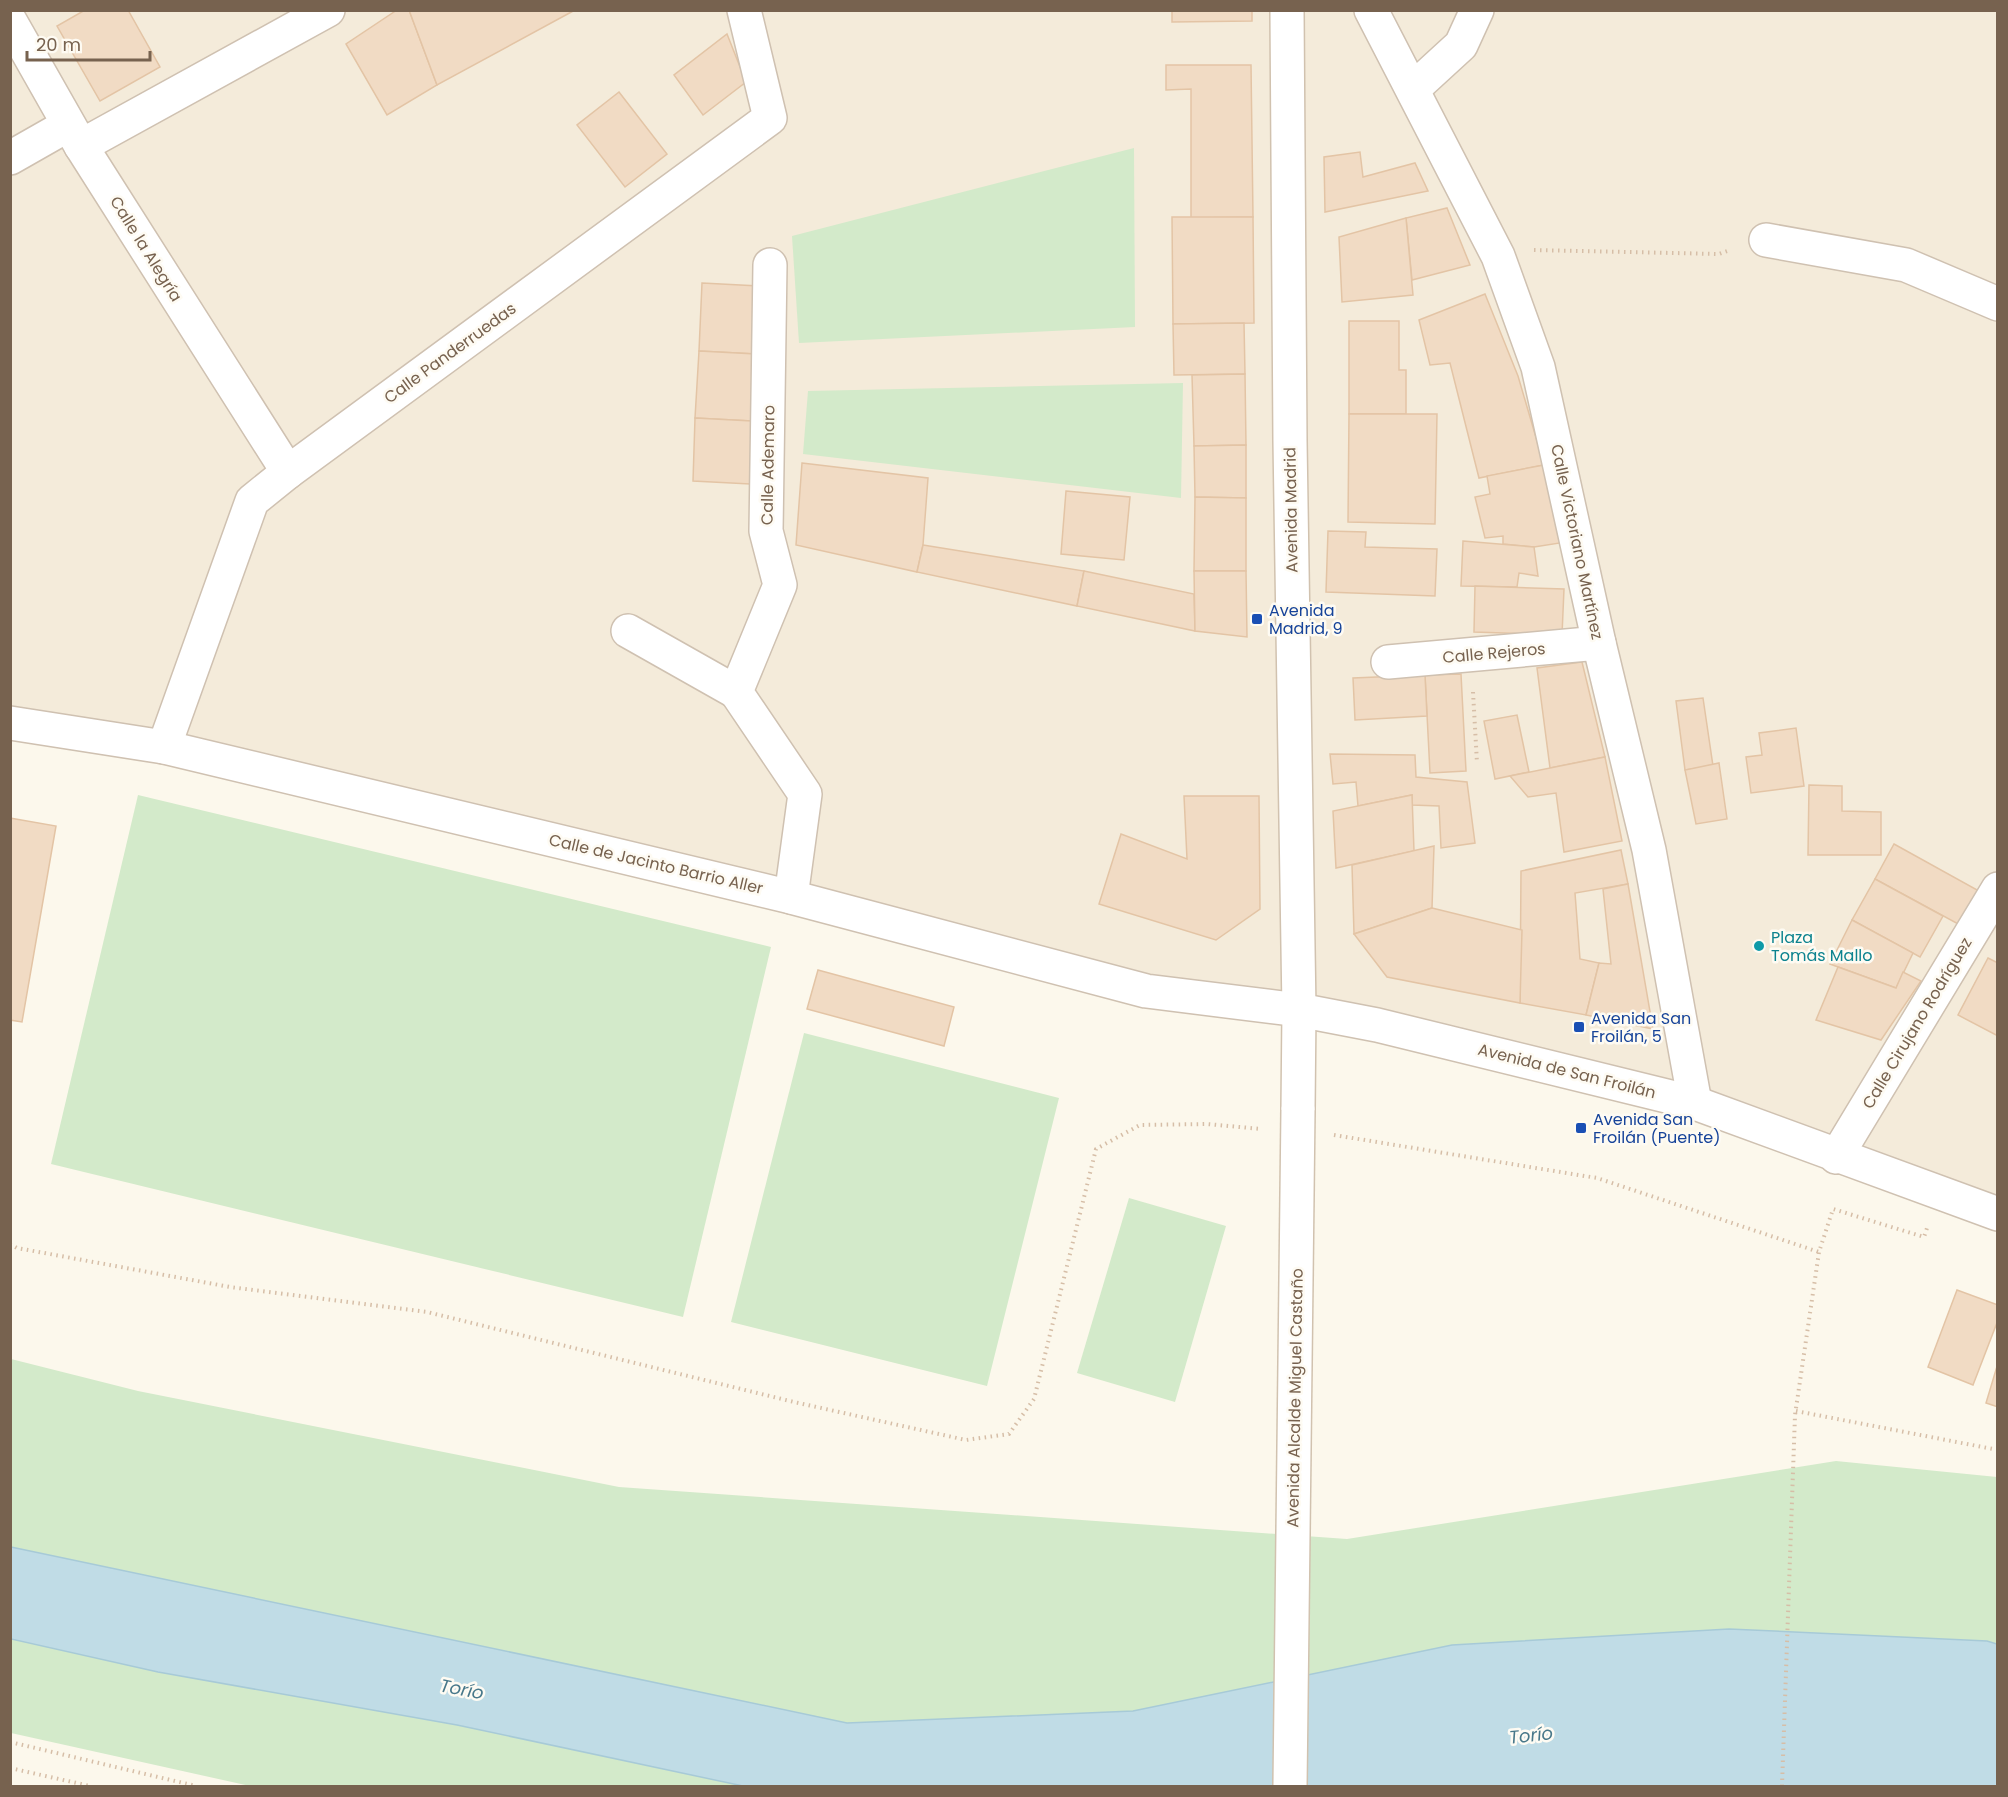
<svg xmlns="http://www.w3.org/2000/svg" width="2008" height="1797" viewBox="0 0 2008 1797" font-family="Poppins,sans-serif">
	<rect width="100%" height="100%" fill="#fcf8ec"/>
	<path fill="#f4ebda" d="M10,11H1997V1210L1646,1095L1299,1026L265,769L11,730Z"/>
	<g fill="#d3eaca">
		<path d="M1134,148L1135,327L799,343L792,236Z"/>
		<path d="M1183,383L1181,498L803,454L808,391Z"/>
		<path d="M138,795L771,947L683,1317L51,1164Z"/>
		<path d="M804,1033L1059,1098L987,1386L731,1322Z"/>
		<path d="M1129,1198L1226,1226L1175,1402L1077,1373Z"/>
		<path d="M11,1359L138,1391L619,1487L1347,1539L1836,1461L1997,1477V1786H250L11,1733Z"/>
	</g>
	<path fill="#c0dce6" stroke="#a7cad7" stroke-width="1.5" d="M11,1547L847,1723L1133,1711L1452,1645L1729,1629L1987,1641L1997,1644V1786H743L457,1725L158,1672L11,1639Z"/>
	<g fill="#f1dbc4" stroke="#e3c4a5" stroke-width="1.5">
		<path d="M85,10H128L160,67L100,101L57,26Z"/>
		<path d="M397,10H409L437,85L387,115L346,44Z"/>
		<path d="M409,10H575L437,85Z"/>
		<path d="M1172,10H1252V21L1172,22Z"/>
		<path d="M727,34L746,82L703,115L674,75Z"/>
		<path d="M1166,65H1251L1253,217L1191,218V89L1166,90Z"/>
		<path d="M619,92L667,154L625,187L577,125Z"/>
		<path d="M1360,152L1363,177L1415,163L1428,191L1325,212L1324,157Z"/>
		<path d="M1447,208L1470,265L1412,280L1406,218Z"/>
		<path d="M1172,217H1253L1254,323L1173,324Z"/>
		<path d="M1406,218L1413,295L1342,302L1339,237Z"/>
		<path d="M702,283L759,286L756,354L699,351Z"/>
		<path d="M1485,294L1518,376L1544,465L1479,478L1450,363L1430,365L1419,320Z"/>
		<path d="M1349,321H1399V370H1406V414H1349Z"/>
		<path d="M1244,323L1245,374L1174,375L1173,324Z"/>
		<path d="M699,351L756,354L752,421L695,418Z"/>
		<path d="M1245,374L1246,445L1194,446L1192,375Z"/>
		<path d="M1349,414H1437L1435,524L1348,522Z"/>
		<path d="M695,418L752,421L750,484L693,481Z"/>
		<path d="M1246,445V498L1195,497L1194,446Z"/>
		<path d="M802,463L928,478L923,545L917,572L796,545Z"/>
		<path d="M1544,465L1560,543L1534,547L1503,544V536L1485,538L1475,497L1490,494L1487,476Z"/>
		<path d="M1066,491L1130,497L1124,560L1061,554Z"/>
		<path d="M1195,497L1246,498V571H1194Z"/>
		<path d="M1328,531L1366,532L1365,547L1437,549L1435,596L1326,592Z"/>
		<path d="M1463,541L1534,547L1538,576L1519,573L1517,587L1461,586Z"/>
		<path d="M923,545L1084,571L1077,606L917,572Z"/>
		<path d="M1084,571L1194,594L1195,631L1077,606Z"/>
		<path d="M1194,571H1246L1247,637L1195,631Z"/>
		<path d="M1475,586L1564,589L1562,635L1474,632Z"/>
		<path d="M1582,662L1605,757L1550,768L1537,668Z"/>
		<path d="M1461,674L1466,771L1430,773L1425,675Z"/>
		<path d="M1425,675L1427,716L1355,720L1353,678Z"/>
		<path d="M1703,698L1713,766L1685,770L1676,701Z"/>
		<path d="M1517,715L1529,772L1495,779L1484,721Z"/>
		<path d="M1796,728L1804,786L1751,793L1746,757L1762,755L1759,733Z"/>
		<path d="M1330,754L1415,755L1416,777L1467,782L1475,843L1441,848L1439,806L1412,805V795L1358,806L1356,782L1333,784Z"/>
		<path d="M1605,757L1622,841L1564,852L1556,793L1528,797L1510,776Z"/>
		<path d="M1719,763L1727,819L1696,824L1685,770Z"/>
		<path d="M1809,785L1842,786V811L1881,812V855H1808Z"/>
		<path d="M1412,795L1414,851L1336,868L1333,811Z"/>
		<path d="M1184,796H1259L1260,909L1216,940L1099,904L1121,834L1187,859Z"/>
		<path d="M10,818L56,826L22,1022L10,1020Z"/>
		<path d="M1894,844L1979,891L1960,925L1875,879Z"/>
		<path d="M1434,846L1432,908L1354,934L1352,865Z"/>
		<path d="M1621,850L1628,884L1575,893L1580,959L1599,963L1586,1015L1520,1003L1521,871Z"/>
		<path d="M1875,879L1943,916L1920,957L1852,920Z"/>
		<path d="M1628,884L1653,1029L1586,1015L1599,963L1611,964L1603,889Z"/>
		<path d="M1432,908L1522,930L1520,1003L1387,977L1354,934Z"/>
		<path d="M1852,920L1913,953L1896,988L1830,964Z"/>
		<path d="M1988,958L1998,963V1036L1958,1015Z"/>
		<path d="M1838,967L1896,988L1903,972L1921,981L1881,1040L1816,1020Z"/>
		<path d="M818,970L954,1007L944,1046L807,1009Z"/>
		<path d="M1957,1290L1998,1305V1320L1973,1385L1928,1367Z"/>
		<path d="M1998,1363V1407L1986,1403Z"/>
	</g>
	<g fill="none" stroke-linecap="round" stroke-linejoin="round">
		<g stroke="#cfc1b1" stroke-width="36">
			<g id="minor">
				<path d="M1371,10L1498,256L1538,367L1599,643L1649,850L1695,1103"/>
				<path d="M10,21L81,146L288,472"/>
				<path d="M1413,89L1461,45L1477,10"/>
				<path d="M81,146L328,10"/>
				<path d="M10,158L68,125"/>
				<path d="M1766,240L1906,265L1998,304"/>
				<path d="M770,265L766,531L780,585L736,692L805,794L791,897"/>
				<path d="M628,631L736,692"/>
				<path d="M1388,662L1599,643"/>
				<path d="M10,723L164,747L791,897L1146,991L1299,1010"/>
				<path d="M164,747L252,501L288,472L770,118L744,10"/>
			</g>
		</g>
		<g stroke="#cfc1b1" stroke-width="36">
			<g id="tertiary">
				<path d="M1299,1010L1377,1025L1695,1103L1998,1214"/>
				<path d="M1836,1157L1998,889"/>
			</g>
		</g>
		<g stroke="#d1c2af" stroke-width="36">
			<path id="secondary" d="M1287,10L1290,441L1299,1010L1298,1110"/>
		</g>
		<g stroke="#d6bea7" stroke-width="4" stroke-dasharray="1.5 4.5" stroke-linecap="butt">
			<path d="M1534,250L1719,254L1730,250"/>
			<path d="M1473,692L1477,763"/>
			<path d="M1334,1135L1597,1178L1819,1252"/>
			<path d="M10,1244L17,1248L230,1287L427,1312L794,1402L966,1440L1009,1434L1034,1399L1096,1149L1140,1125L1207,1124L1261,1129"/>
			<path d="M1796,1411L1998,1450"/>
			<path d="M10,1742L196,1786"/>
			<path d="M10,1768L90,1786"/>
			<path d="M1782,1786L1795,1415L1819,1252L1833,1209L1924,1237L1927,1228"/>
		</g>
		<use href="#minor" stroke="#fff" stroke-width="33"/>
		<use href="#tertiary" stroke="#fff" stroke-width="33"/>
		<use href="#secondary" stroke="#fff" stroke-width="33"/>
		<g stroke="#d1c2af" stroke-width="36" stroke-linecap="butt">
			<path id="secondary-bridge" d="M1290,1786L1298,1110"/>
		</g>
		<use href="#secondary-bridge" stroke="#fff" stroke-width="33"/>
	</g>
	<g fill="#1a4fb4" stroke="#fefbf3" stroke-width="2">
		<rect x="1251" y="613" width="12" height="12" rx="3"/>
		<rect x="1573" y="1021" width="12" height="12" rx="3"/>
		<rect x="1575" y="1122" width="12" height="12" rx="3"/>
	</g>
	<circle fill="#0f9aa8" stroke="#fefbf3" stroke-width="2" cx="1759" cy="946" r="6"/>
	<g text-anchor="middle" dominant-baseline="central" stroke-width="5" stroke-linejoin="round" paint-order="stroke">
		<g font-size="16" fill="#77624f" stroke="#fefbf3">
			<text transform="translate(146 249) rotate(58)">Calle la Alegría</text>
			<text transform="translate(450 353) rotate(-36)">Calle Panderruedas</text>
			<text transform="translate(768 465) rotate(-89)">Calle Ademaro</text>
			<text transform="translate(1291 510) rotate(-91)">Avenida Madrid</text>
			<text transform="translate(1577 542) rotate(78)">Calle Victoriano Martínez</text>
			<text transform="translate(1494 653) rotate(-5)">Calle Rejeros</text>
			<text transform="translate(656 864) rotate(13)">Calle de Jacinto Barrio Aller</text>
			<text transform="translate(1917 1023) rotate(-59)">Calle Cirujano Rodríguez</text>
			<text transform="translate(1567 1071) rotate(14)">Avenida de San Froilán</text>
			<text transform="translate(1295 1398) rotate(-89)">Avenida Alcalde Miguel Castaño</text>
		</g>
		<g font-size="16" fill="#164399" stroke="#fefbf3" text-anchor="start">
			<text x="1269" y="610">Avenida<tspan x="1269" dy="18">Madrid, 9</tspan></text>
			<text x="1591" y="1018">Avenida San<tspan x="1591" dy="18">Froilán, 5</tspan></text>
			<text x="1593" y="1119">Avenida San<tspan x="1593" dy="18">Froilán (Puente)</tspan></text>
		</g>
		<g font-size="16" fill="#0d838f" stroke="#fefbf3" text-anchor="start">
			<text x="1771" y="937">Plaza<tspan x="1771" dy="18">Tomás Mallo</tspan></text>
		</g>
		<g font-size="18" font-style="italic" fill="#48788a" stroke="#fefbf3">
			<text transform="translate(462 1689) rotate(11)">Torío</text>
			<text transform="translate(1531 1735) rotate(-6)">Torío</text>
		</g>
	</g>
	<rect width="2008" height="1797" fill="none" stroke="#77624f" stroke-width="24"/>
	<path d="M27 51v9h123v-9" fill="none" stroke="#77624f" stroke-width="3"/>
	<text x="36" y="51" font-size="18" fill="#77624f" stroke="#fefbf3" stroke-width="4.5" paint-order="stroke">20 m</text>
</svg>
